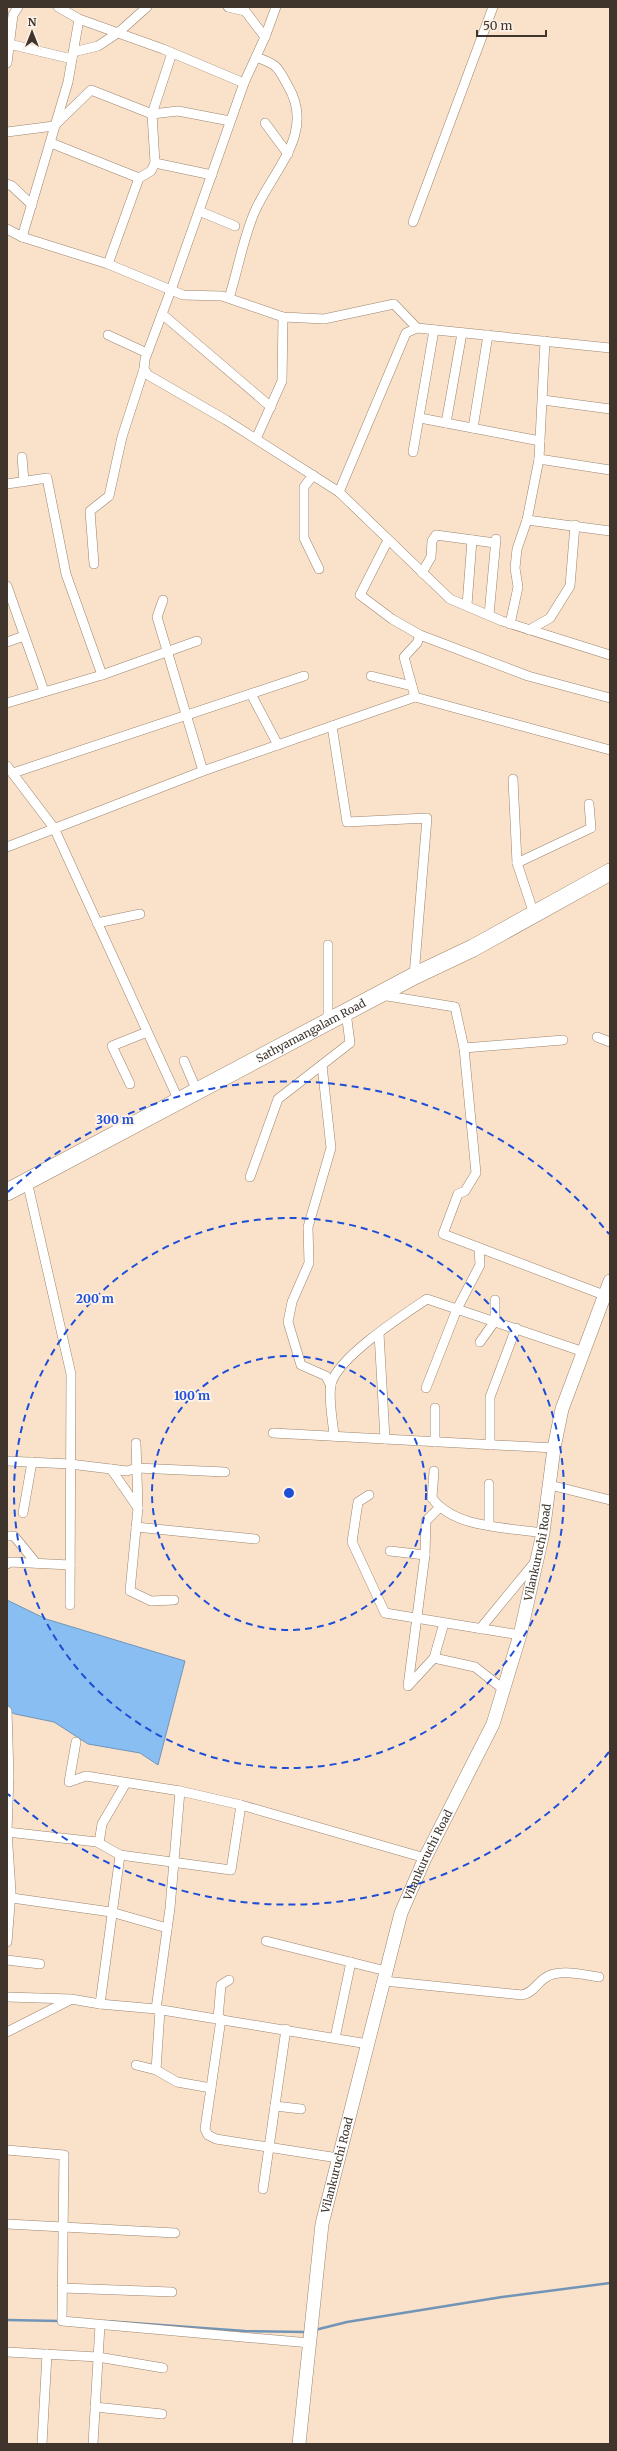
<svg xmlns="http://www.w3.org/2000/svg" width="617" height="2451" viewBox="0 0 617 2451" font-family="Merriweather,serif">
	<rect width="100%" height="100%" fill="#fae2ca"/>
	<path fill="#88bef2" stroke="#7295b7" d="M7,1600L46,1619L185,1661L158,1765L140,1753L88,1744L54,1722L15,1714L7,1710Z"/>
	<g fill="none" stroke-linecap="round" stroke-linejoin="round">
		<g stroke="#7295b7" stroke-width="2.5">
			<path d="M7,2320L60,2321"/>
			<path d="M105,2321L245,2331L306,2332"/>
			<path d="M315,2330L347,2322L502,2297L610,2283"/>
		</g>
		<g stroke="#9b846e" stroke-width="10">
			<g id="street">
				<path d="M58,7L79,19L163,49L244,83"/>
				<path d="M228,7L245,11"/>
				<path d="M242,7L265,37L244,83L171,290L145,359L144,369L148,375L226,420L339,492L450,599L502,621L610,655"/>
				<path d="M265,37L276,7"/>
				<path d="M9,44L72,59"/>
				<path d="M73,52L98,46L119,32L147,7"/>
				<path d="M7,63L13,15L18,7"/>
				<path d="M265,123L288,154"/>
				<path d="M7,132L54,126L91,90L152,114L178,111L230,121"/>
				<path d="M51,143L139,178L151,171L155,163L212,175"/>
				<path d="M155,163L152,114L172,53"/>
				<path d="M7,184L12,186L32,205"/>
				<path d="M199,211L235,226"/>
				<path d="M413,222L493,7"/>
				<path d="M7,229L22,237L108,264L183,295L222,296L283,317L324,319L394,304L417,328"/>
				<path d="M22,237L68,82L79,19"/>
				<path d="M108,264L139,178"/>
				<path d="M229,298C238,270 243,238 255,211C273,170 316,133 288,86C277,66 278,65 256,57"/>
				<path d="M162,314L271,407"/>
				<path d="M108,335L147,353"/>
				<path d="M545,341L539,459L527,520L610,531"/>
				<path d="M543,400L610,409"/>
				<path d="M420,418L540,441"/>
				<path d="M446,423L462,333"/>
				<path d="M473,428L488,335"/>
				<path d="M256,439L282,381L283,317"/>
				<path d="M413,452L434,330"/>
				<path d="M22,457L24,482"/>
				<path d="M539,459L610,470"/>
				<path d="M313,475L304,487V538L319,569"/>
				<path d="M7,484L47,478L66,574L102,675"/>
				<path d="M339,492L406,333L417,328L610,348"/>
				<path d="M388,540L360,595L392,619L420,635L528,676L610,698"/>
				<path d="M94,564L90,511L109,496L122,437L144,369"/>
				<path d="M422,573L431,557L432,541L436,535L495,543"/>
				<path d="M7,586L44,691"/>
				<path d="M163,600L157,617L203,771"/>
				<path d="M467,605L472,540"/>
				<path d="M489,615L496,539"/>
				<path d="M510,624L518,587L515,568L517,549L527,520"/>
				<path d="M529,630L550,618L570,586L575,525"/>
				<path d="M7,642L24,636"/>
				<path d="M371,676L412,686"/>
				<path d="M251,694L278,745"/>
				<path d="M415,697L404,657L417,643L420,635"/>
				<path d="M7,703L102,675L197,641"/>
				<path d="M332,726L347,822L427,818L414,976"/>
				<path d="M7,766L54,828L179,1101"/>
				<path d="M13,773L304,676"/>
				<path d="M513,779L517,863L534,914"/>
				<path d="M7,847L203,771L415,697L610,750"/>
				<path d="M517,863L591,828L589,804"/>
				<path d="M97,923L140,914"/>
				<path d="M381,995L455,1007L464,1048L476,1173L465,1191L458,1194L443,1234L604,1295"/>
				<path d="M328,1022V945"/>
				<path d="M597,1037L610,1042"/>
				<path d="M464,1048L563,1040"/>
				<path d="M184,1061L197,1091"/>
				<path d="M322,1065L331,1148L308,1227L309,1263L292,1302L288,1322L301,1365L326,1376L331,1386"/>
				<path d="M130,1084L112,1046L147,1032"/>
				<path d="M250,1177L278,1099L350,1043L346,1012"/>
				<path d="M27,1181L71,1374L70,1605"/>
				<path d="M379,1333L385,1439"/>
				<path d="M480,1342L495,1321V1300"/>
				<path d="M426,1388L457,1309L480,1265L479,1248"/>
				<path d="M435,1408V1442"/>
				<path d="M273,1433L554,1448"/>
				<path d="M334,1436C333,1421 328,1399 331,1384C338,1357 403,1315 427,1299L584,1352"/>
				<path d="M136,1443L138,1508L130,1591L151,1601L174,1600"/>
				<path d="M490,1445V1397L516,1328"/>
				<path d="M7,1461L70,1464L127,1471L137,1468L225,1472"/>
				<path d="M111,1469L138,1508"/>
				<path d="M434,1471L432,1498C455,1529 507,1527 543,1533"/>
				<path d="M489,1484V1525"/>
				<path d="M550,1485L610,1500"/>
				<path d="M369,1495L358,1502L352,1542L385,1613L520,1635"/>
				<path d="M439,1508L426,1521L425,1555L408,1686L434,1658L444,1623"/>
				<path d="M23,1513L32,1462"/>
				<path d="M136,1527L255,1539"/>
				<path d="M7,1536H14L36,1563"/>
				<path d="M390,1551L425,1555"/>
				<path d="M7,1564L10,1562L70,1565"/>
				<path d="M480,1629L535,1562"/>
				<path d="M434,1658L475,1667L503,1689"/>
				<path d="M7,1711L9,1776L7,1832L97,1842L120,1855L100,2004L156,2009L368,2044"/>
				<path d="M76,1742L69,1782L86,1776L180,1791L241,1805"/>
				<path d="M7,1832L11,1891H7"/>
				<path d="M99,1843L102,1824L126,1783"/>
				<path d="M120,1855L231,1870L241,1805L425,1858"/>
				<path d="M12,1898L111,1912L167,1928"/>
				<path d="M266,1941L386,1971"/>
				<path d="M7,1942L11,1893"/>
				<path d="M7,1960L40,1964"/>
				<path d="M384,1981L522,1995C533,1993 537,1983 545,1978C558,1968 584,1975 599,1977"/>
				<path d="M7,1997L71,1999L100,2004"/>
				<path d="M156,2009L170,1908L180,1791"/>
				<path d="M218,2018L221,1985L229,1980"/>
				<path d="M221,2019L205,2129L208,2135L216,2139L338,2158"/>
				<path d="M7,2032L70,2000"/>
				<path d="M335,2038L351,1962"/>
				<path d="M136,2065L156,2070L177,2082L211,2088"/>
				<path d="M156,2070L160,2010"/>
				<path d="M275,2106L301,2109"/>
				<path d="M7,2150L64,2155L62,2321L310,2343"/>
				<path d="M263,2189L286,2029"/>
				<path d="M7,2224L175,2233"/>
				<path d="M62,2288L172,2292"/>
				<path d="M7,2352L98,2357L163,2368"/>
				<path d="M95,2407L162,2414"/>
				<path d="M42,2444L47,2354"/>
				<path d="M93,2444L100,2325"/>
			</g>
		</g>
		<g stroke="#9b846e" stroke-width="14">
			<g id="secondary">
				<path id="s1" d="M299,2444L322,2224L401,1913L425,1858L493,1724L520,1635L543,1533L554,1448L562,1409L610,1281"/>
			</g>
		</g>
		<g stroke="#9b846e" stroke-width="18">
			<g id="highway">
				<path id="s2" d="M7,1192L414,976L473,948L610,872"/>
			</g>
		</g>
		<use href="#street" stroke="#fff" stroke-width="9"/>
		<use href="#secondary" stroke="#fff" stroke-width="13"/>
		<use href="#highway" stroke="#fff" stroke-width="17"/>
	</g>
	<g fill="none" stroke="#1d4ed8" stroke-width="2" stroke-dasharray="7 5">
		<circle cx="289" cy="1493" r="137"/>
		<circle cx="289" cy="1493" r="275"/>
		<path d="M609 1752A412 412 0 0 1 8 1794M8 1192A412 412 0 0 1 609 1234"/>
	</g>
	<g text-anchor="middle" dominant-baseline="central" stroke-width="4" stroke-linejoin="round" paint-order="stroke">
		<g font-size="11" fill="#3f352c" stroke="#fcf2e8">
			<text stroke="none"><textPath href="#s2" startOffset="344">Sathyamangalam Road</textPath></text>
			<text stroke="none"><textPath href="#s1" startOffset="930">Vilankuruchi Road</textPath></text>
			<text stroke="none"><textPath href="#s1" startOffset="606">Vilankuruchi Road</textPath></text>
			<text stroke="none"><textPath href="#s1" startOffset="282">Vilankuruchi Road</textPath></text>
		</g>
	</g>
	<circle cx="289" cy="1493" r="6" fill="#1d4ed8" stroke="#fcf2e8" stroke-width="2"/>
	<g font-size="12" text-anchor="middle" font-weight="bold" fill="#1d4ed8" stroke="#fcf2e8" stroke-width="4" stroke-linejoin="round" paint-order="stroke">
		<text x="115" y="1124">300 m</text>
		<text x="95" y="1303">200 m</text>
		<text x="192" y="1400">100 m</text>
	</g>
	<rect width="617" height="2451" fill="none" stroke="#3f352c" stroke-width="16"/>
	<g transform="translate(32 32)" stroke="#fcf2e8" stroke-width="3" paint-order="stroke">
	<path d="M0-3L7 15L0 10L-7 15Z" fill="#3f352c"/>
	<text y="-6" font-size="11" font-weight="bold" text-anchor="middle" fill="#3f352c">N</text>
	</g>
	<path d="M477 30v6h69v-6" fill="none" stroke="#3f352c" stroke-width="2"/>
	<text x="483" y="30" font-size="12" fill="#3f352c" stroke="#fcf2e8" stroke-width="3" paint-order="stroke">50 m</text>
</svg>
